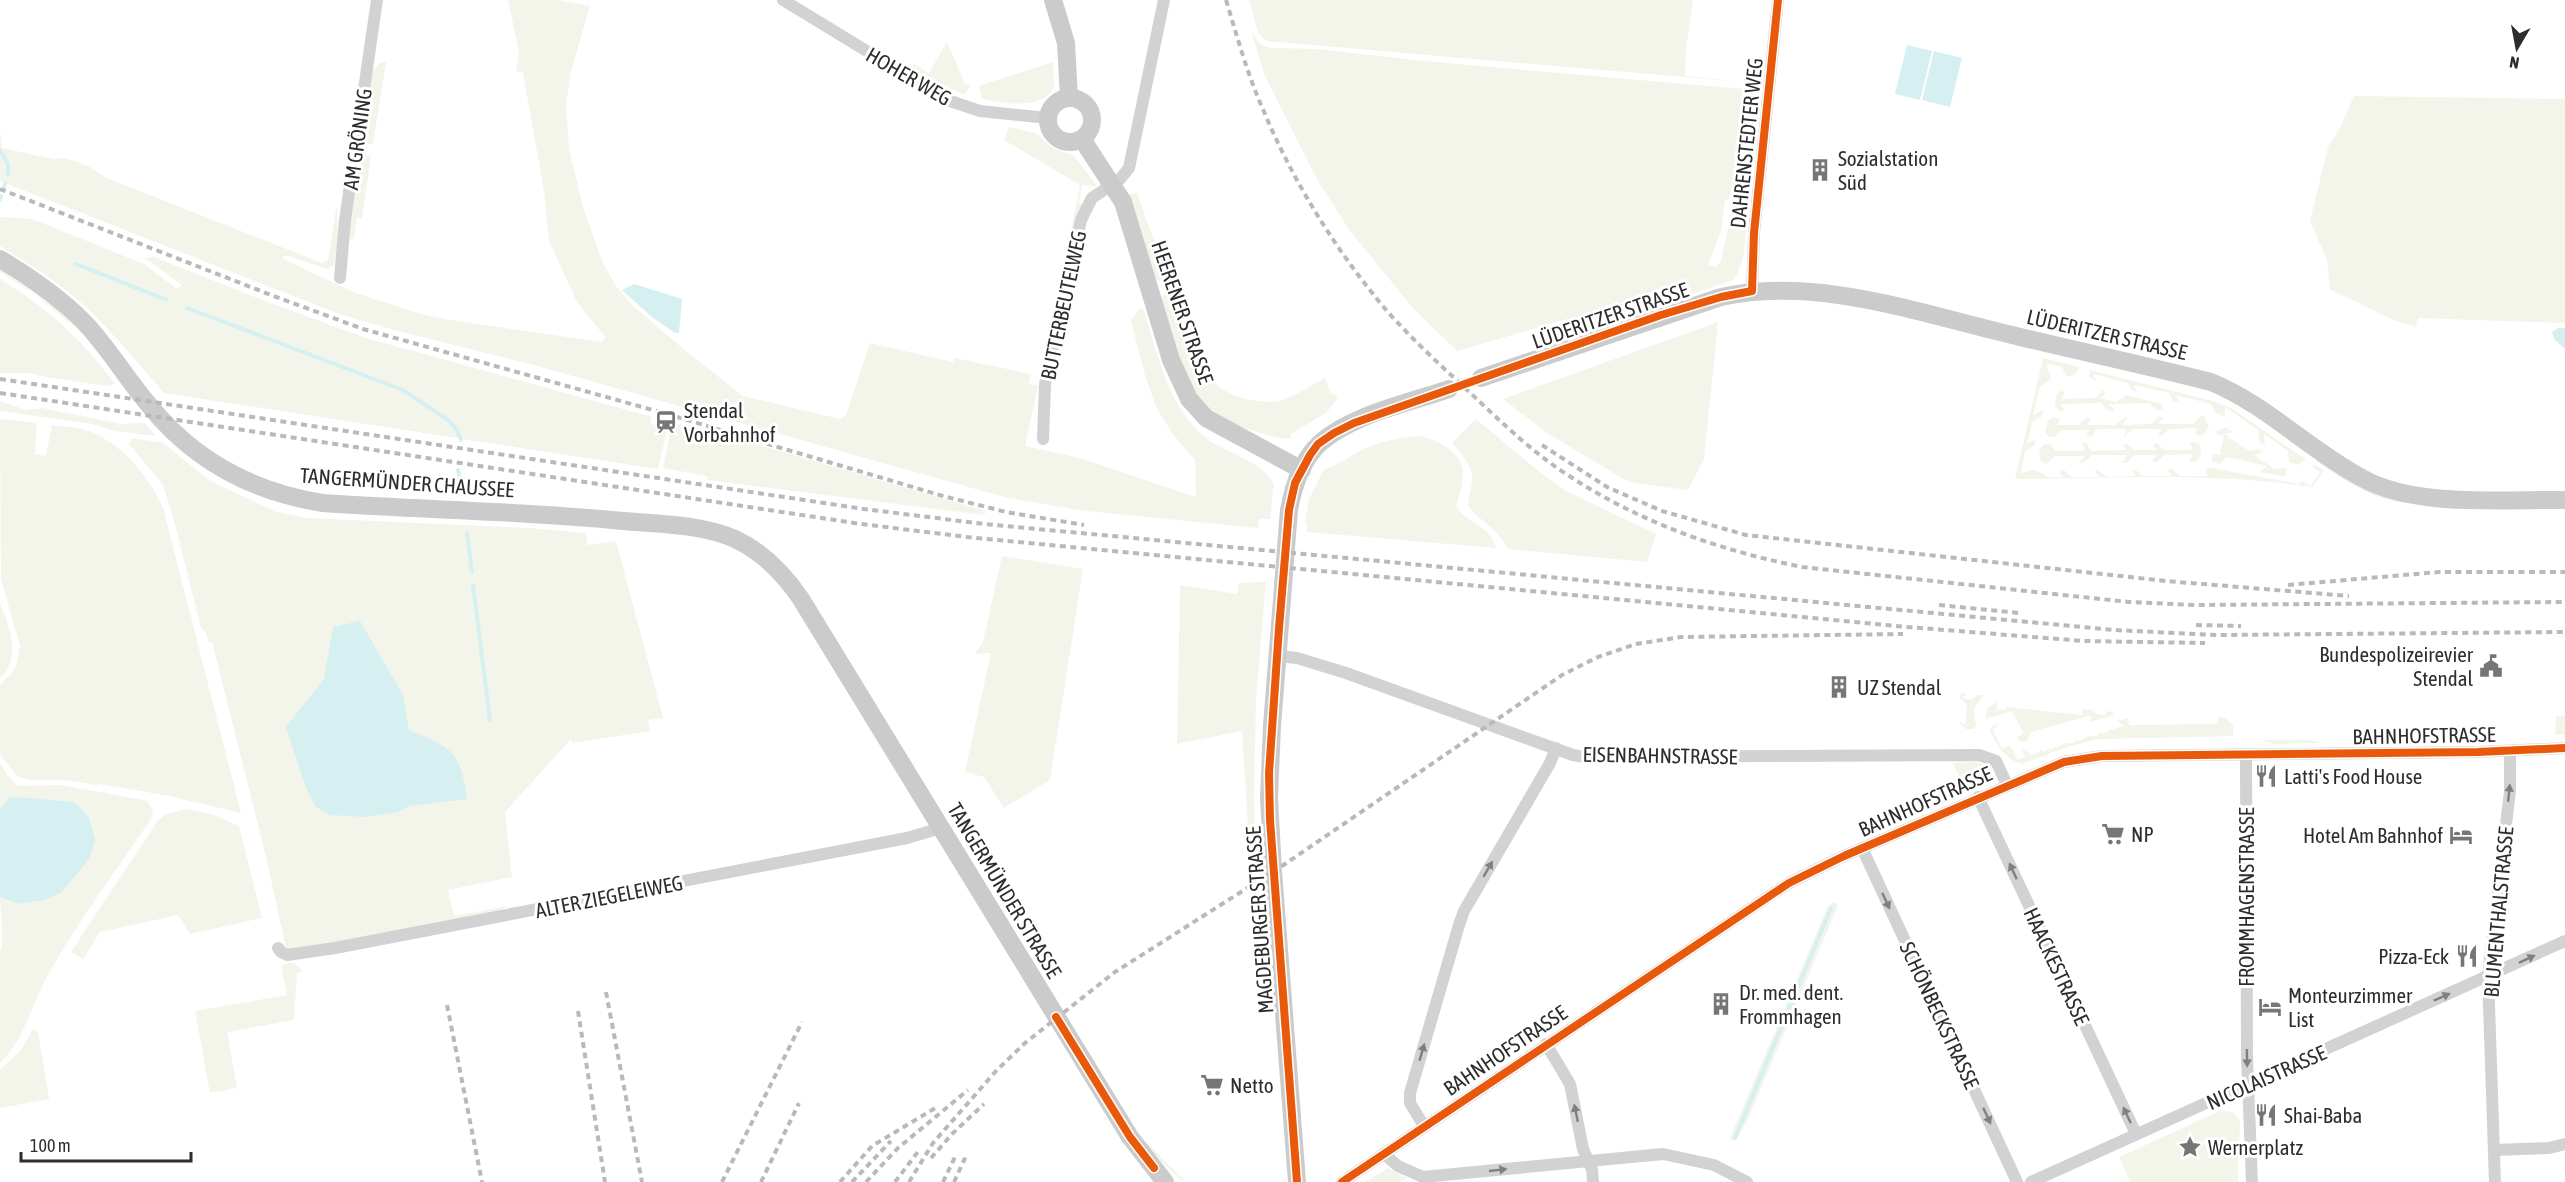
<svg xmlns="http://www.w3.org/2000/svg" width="2565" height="1182" viewBox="0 0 2565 1182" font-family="'Asap Condensed',sans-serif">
	<rect width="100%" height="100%" fill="#fff"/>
	<g fill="#f3f4ea">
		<path d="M508,0H557L590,6L571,71L566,105L569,148L583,207L602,261L616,286L631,304L688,353L743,396L840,419L846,415L870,343L953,362L955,358L1031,374L1029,384L1038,386L1025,446L1080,458L1196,497L1195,460L1172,433L1156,407L1145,375L1131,321L1139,309L1143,308C1158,355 1168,410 1210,441C1226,452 1274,467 1274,488H1271L1273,492L1270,519H1259L1258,528L1078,510L1004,497L530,364L394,330L339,314L0,181V130L2,148L54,159L65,158L88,166L107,178L322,263L328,260L337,204L338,241L334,265L327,269L289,256H283V259L353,292L421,314L450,320L601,342L606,338L577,302L549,241L544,191L523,73L516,71L519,52Z"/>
		<path d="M1249,0H1693L1686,51L1685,76L1754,83L1266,41L1258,32Z"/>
		<path d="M1251,31L1259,43L1269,48L1317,49L1433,62L1755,90L1751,147L1740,156L1729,199L1725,201L1721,231L1708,265L1716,267L1721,261L1742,165L1747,159C1745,188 1753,264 1731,281L1595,326L1571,318L1457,351L1413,308L1350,231L1318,181L1265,76Z"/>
		<path d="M947,42L965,84L971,85L964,95L912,69L914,64L929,73Z"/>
		<path d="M386,62L373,144H368L366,155L371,156L362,218H357L354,239L350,240C347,227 353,188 358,175C359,171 362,167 363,162C368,137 358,80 380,63Z"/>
		<path d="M1053,62L1054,87C1042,111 1004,103 982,99L979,86Z"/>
		<path d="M2354,96L2565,99V323L2418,318L2415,327C2385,319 2359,301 2330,290L2327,260L2310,221L2328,147L2339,130Z"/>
		<path d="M1009,127L1036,133L1052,148L1074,156L1097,186L1082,185L1079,203L1084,204L1068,261H1065L1080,185L1004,140Z"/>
		<path d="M1137,193L1169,284L1154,279L1128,195Z"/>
		<path d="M0,217L32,219L144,264L177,289L182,285L145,258L154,257L265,301L366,338L652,417L650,424L667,429L658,469L164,393C139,364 114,334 86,307C60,283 30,265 0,246Z"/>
		<path d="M0,269L56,309L85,336L36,295L0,272Z"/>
		<path d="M0,279C47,308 82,339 115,384L107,386L39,376L32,373H0Z"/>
		<path d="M1171,291C1187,337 1195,390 1251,400C1262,402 1273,403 1284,400C1298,394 1311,385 1325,378L1330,392L1338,397L1327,412L1291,434V439C1275,438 1260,433 1245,428C1182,407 1178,355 1160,299L1164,294Z"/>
		<path d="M1718,322L1704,459L1688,490L1635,483L1622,478L1547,433L1503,399Z"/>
		<path d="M2043,358L2079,367C2076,374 2074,377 2066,376L2062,367L2050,364L2046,366L2051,376L2050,380L2040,387L2033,415L2043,410L2042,416L2032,422L2027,444L2036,439L2035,445L2025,451L2021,474C2032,468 2037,469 2047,477H2064L2059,472L2063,469L2071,477H2100L2095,472L2096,469L2107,477L2136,476L2132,471L2135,469L2143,476H2172L2168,470L2172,468L2179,476H2208L2205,469L2212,468L2299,484L2303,481L2311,486L2320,472L2313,467L2314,464L2324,471L2312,487C2214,472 2114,478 2015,479Z"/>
		<path d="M2090,370L2216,402L2231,408L2305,459L2299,465L2289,462L2288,451L2264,434L2265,445L2260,442L2258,430L2225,407V418L2214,411L2211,404L2176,395L2179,402L2173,401L2169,393L2134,385L2137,392L2131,390L2128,383L2093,374L2096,381L2089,377Z"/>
		<path d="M2061,390L2065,393L2061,399L2096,398L2103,390L2106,394L2100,398L2116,402L2126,395L2161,404L2163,408L2158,411L2149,403L2109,404L2115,411H2109L2101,403L2060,404L2064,409L2062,412L2058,410C2053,404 2055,395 2061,390Z"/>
		<path d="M0,401L26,410L42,408L122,424L145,423L156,436L115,431L92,424L0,411Z"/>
		<path d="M2159,416L2163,418L2158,424H2193L2201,416H2204L2209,426L2205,434L2199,436L2194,434L2198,428L2169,429L2162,436L2158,435L2162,429H2133L2124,437L2126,429H2097L2091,437L2086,435L2090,430H2062L2055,437H2050L2045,432L2048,420L2053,417L2061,419L2056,425H2079L2087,417L2091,419L2086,425H2115L2126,417L2127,418L2122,425L2151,424Z"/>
		<path d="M0,419L37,423L35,454L46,456L52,425C64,427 78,427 89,431C121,443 150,477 163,508L241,813L169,796L100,784L97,785L65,780H30L18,777L0,755V685L13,672L17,663L20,646L1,579Z"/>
		<path d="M1476,419L1542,474L1566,491L1656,534L1647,562L1508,549C1496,526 1483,524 1468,506C1468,497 1471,491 1472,482C1474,466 1461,454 1452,443Z"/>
		<path d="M672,423L686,426L687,424L986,511L984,515L707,480L708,476L663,468Z"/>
		<path d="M2226,427L2233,432L2224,434L2249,451L2258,449L2263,452L2254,455L2274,469L2286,468V475L2282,476L2260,472L2267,466L2227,457L2219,464L2212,461V454L2220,455L2224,436L2216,434L2217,431Z"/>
		<path d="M1416,436C1435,437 1463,452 1463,474C1463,485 1459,496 1456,506C1466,525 1490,523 1496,548L1307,532V522H1305L1309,499L1324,469C1340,466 1351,454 1366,448C1382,441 1399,438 1416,436Z"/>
		<path d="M132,438L163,443L210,481L276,512L307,518L528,528L586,533L587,545L616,541L663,718L648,720L650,731L572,743L571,739L505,812L512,877L448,890L453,913L455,916L507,906L499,912L288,952L281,944L285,943L263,844L212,642L209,643L206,633L201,628L175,524L163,485L129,444Z"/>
		<path d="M2190,442L2198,443C2203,449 2201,457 2196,462H2189L2193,454L2164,455L2157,462L2152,461L2157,455H2134L2127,463H2122L2127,455H2092L2084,463H2078L2085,456H2055L2046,464L2041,461C2038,455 2039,446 2046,444H2050L2056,451H2085L2082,443H2086L2092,451L2127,450L2123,445L2127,443L2134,450H2157L2153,445L2157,443L2164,450H2193Z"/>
		<path d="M2316,461H2323L2433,504C2382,506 2356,488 2316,461Z"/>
		<path d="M1002,556L1083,569L1050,780L1004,808L984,777L965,772L991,653L975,654L983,642Z"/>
		<path d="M1266,582L1256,698L1254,800L1256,849L1252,847L1248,826L1242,731L1177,744L1180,585L1237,594L1239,583Z"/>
		<path d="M0,603C9,626 22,658 0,678Z"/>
		<path d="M1961,693L1967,694L1962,698L1972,700L1978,695H1983L1974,709L1976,725L1973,729H1966L1960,724V721L1965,725L1967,704L1960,699Z"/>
		<path d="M1997,702V709L2005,710L2006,707L2082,715L2083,709L2093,710L2096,714L2105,715L2108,711L2114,712L2111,716L2089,722L2092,717L2088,716L2031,732L2027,741L2020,742L2017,737L2024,734L2012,711L1985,719L1988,707Z"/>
		<path d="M2556,716H2565V735H2555Z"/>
		<path d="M2218,717L2225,718L2233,725V736L2099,739L2067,747L2022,764C2006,760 1997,745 1990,731L1992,726L1999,724L1993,730L2002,749L2010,745L2017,760L2025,757L2022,750H2024L2033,755L2042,750L2045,752L2048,748L2051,750L2054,747L2056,748L2065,743H2074L2077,739L2079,741L2088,736H2097L2100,732L2103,734L2112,729L2114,730L2118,727L2120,728L2123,725L2117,721L2128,718L2129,725L2217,724Z"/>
		<path d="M2369,739L2422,740L2413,743H2369Z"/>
		<path d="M2262,740H2310L2322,743L2274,744Z"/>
		<path d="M1974,762L1984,764L1990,772L1963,784L1953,763Z"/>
		<path d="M0,763L7,775L18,786L61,785L148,801L153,812L151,819C117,869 80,919 50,971C32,1003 26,1037 0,1063V951C5,944 0,909 0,897L18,904L44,900L89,859L60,801L9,798L0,809Z"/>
		<path d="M186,809L212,814L239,826L262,918L190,934L178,915L100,932L83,959L71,952L157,822L166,814Z"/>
		<path d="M1833,902L1837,903V908L1748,1119L1736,1140H1731L1730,1138L1828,906Z"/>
		<path d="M290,963L296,964L303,971L297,973L294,1020L227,1032L237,1088L210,1093L195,1011L287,995L281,965Z"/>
		<path d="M33,1029L38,1032L49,1099L0,1108V1070L21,1050Z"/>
		<path d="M2222,1110L2232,1112L2240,1120C2240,1141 2237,1161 2238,1182H2130L2119,1157Z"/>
		<path d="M1147,1143L1184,1180L1182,1181L1145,1146Z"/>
		<path d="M1388,1168L1407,1178L1399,1182H1365Z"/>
	</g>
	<g fill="#d6f0f2">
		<path d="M1907,45L1932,51L1920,100L1895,94Z"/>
		<path d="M1934,51L1962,58L1950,107L1922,100Z"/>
		<path d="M634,284L682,299L679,333H675L653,318L622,290Z"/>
		<path d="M2558,328H2565V349L2554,339L2552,332Z"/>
		<path d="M360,621L403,695L409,730C452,748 460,750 467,799L409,806L398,812L366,817L330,815L316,807L307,790L286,727L324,679L333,627Z"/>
		<path d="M17,797L74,802L88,816L95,839L89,859L61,893L44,900L18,904L0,897V809L9,798Z"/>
	</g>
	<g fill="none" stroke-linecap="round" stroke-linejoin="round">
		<g stroke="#d6f0f2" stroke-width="4">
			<path d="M0,150L8,164V175"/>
			<path d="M4,187L5,184"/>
			<path d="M0,200L1,196"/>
			<path d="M76,264L167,300"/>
			<path d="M187,308L403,390L448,420L456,428L461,440"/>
			<path d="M458,470L461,484"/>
			<path d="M467,534L472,572"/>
			<path d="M473,585L490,720"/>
			<path d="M1735,1138L1831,908"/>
		</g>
		<g stroke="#d2d2d2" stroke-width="12">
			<path d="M783,0L947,100L980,111L1048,118"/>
			<path d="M340,278L345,220L377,0"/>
			<path d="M1752,291L1754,233L1778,0"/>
			<path d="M1043,439L1045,384L1081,220L1092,198L1120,179L1129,168L1164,0"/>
			<path d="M1277,656L1297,658L1346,673L1573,755L1585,757L1979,755L1996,761L2007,785"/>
			<path d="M2246,755L2247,1058L2252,1182"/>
			<path d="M1978,797L2136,1134"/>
			<path d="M1862,848L2017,1182"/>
			<path d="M278,948L281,952L287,955L335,948L907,838L941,828"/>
			<path d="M1546,1044L1570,1084L1583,1149L1592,1169L1593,1182"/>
			<path d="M1424,1126L1410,1103V1093L1459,925L1464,911L1550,763L1556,748"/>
			<path d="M2495,1150L2549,1148L2565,1144"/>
			<path d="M1384,1154L1398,1166L1423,1177L1663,1154L1714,1165L1747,1182"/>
			<path d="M1342,1182L1789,883L1844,856L2064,762L2102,756L2478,752L2565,748"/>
			<path d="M2031,1182L2565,941"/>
			<path d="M2495,1182L2488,976L2510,791V751"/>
		</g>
		<g stroke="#cbcbcb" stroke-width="18">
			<path d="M1053,0L1066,43L1069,98"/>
			<circle cx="1070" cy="120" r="22"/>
			<path d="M1082,139L1123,202L1171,360L1189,399L1206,418L1302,470"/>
			<path d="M0,259C30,277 59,297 84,322C108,347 126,378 149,405C194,461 253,492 323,503C423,510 523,511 623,521C659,524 701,524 735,539C763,552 784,574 801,599L1130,1137L1165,1182"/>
			<path d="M1481,378L1721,297C1817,276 1919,313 2012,335C2078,351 2145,365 2211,382C2267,405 2309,450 2362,478C2415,508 2505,499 2565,500"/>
			<path d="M1297,1182L1273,871L1269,798L1272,726L1289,510C1293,488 1301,461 1319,444C1350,415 1409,403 1449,389"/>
		</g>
		<g stroke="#b9b9b9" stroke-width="4" stroke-dasharray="6 4.5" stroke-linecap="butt">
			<path d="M1226,0C1237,36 1247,73 1262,107C1292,180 1336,251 1387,311C1411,338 1438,363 1464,387C1493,414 1521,442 1553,465C1628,518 1713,549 1802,567L2129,602L2195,605L2565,602"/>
			<path d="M0,189L271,295L363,329L660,412L943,496L1006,512L1084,525"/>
			<path d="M0,379L864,509L984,524L2114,630L2217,635L2565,632"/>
			<path d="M0,393L861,524L967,537L1907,627L2084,641L2205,643"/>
			<path d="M1542,445L1607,487L1662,511L1746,535L2166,581L2349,596"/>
			<path d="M2288,585L2439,572H2565"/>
			<path d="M1939,605L2019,613"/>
			<path d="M2196,625L2241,626"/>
			<path d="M606,992L642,1182"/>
			<path d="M447,1005L482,1182"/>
			<path d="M578,1011L605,1182"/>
			<path d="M931,1158L952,1134L984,1104"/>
			<path d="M722,1182L802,1022"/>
			<path d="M761,1182L799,1103"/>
			<path d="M840,1182L872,1146L937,1107"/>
			<path d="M852,1182L891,1141"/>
			<path d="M866,1182L898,1148L968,1090"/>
			<path d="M895,1182L920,1149"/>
			<path d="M909,1182L933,1143L996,1071L1025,1043L1115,972L1282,866L1562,675L1598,657L1636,644L1681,637L1903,634"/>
			<path d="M943,1182L955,1157"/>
			<path d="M954,1182L966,1156"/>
		</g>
		<g stroke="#fff" stroke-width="11">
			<g id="cycleway">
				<path d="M1056,1017L1130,1137L1154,1168"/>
				<path d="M1297,1182L1270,820L1269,773L1279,628L1289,510L1295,483L1310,455L1318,444L1334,433L1354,423L1661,315L1721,297L1752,291L1754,233L1778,0"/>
				<path d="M1342,1182L1789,883L1844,856L2064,762L2102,756L2478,752L2565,748"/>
			</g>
		</g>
		<use href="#cycleway" stroke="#e8590c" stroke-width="8"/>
	</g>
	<defs><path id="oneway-solid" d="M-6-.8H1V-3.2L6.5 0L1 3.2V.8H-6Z" transform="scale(1.5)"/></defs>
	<g fill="#808080">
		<use href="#oneway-solid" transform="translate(2509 793) rotate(-84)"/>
		<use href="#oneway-solid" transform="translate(1488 869) rotate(-60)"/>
		<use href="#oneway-solid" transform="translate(2013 871) rotate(-115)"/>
		<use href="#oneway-solid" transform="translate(1886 901) rotate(65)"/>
		<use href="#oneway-solid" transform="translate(2527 959) rotate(-25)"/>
		<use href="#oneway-solid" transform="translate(2442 997) rotate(-24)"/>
		<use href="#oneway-solid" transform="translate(1422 1052) rotate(-74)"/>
		<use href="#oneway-solid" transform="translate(2247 1058) rotate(89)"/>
		<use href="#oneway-solid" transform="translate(1576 1113) rotate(-102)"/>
		<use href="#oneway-solid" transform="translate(2127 1115) rotate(-115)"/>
		<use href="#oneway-solid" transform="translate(1987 1116) rotate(65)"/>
		<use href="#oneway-solid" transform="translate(1498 1170) rotate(-6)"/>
	</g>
	<defs>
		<g id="building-bare" transform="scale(1.8)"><path d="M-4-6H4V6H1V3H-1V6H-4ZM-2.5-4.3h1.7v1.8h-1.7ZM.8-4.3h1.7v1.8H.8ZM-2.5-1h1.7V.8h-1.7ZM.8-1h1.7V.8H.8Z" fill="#767676" stroke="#fff" stroke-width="2.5" paint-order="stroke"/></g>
		<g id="station-bare" transform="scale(1.8)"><path d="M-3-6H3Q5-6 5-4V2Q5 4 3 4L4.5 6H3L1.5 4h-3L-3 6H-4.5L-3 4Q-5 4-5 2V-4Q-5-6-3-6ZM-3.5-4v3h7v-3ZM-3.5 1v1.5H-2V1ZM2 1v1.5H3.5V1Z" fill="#767676" stroke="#fff" stroke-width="2.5" paint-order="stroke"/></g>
		<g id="civic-bare" transform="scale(1.8)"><path d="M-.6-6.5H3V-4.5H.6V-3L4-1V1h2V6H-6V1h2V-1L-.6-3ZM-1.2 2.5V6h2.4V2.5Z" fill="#767676" stroke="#fff" stroke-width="2.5" paint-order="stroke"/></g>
		<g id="restaurant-bare" transform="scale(1.8)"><path d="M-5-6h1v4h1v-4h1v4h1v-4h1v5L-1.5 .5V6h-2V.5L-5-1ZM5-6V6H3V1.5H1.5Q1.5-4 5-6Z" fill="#767676" stroke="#fff" stroke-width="2.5" paint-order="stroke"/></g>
		<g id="supermarket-bare" transform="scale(1.8)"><path d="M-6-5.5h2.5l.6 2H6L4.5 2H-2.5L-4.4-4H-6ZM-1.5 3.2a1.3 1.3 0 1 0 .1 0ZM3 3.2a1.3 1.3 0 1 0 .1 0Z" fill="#767676" stroke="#fff" stroke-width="2.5" paint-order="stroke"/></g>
		<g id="hotel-bare" transform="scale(1.8)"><path d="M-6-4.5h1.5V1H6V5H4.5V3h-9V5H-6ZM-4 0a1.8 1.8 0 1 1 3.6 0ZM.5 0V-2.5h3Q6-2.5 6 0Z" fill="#767676" stroke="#fff" stroke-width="2.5" paint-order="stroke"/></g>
		<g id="sight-bare" transform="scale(1.8)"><path d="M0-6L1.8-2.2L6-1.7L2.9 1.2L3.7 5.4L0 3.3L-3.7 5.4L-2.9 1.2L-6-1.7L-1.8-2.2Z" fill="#767676" stroke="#fff" stroke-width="2.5" paint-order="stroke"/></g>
	</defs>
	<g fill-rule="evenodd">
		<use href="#building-bare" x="1820" y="170"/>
		<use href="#station-bare" x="666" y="422"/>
		<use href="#civic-bare" x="2491" y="666"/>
		<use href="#building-bare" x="1839" y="687"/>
		<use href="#restaurant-bare" x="2266" y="776"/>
		<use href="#supermarket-bare" x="2113" y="834"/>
		<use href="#hotel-bare" x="2461" y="835"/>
		<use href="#restaurant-bare" x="2467" y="956"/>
		<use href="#building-bare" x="1721" y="1004"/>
		<use href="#hotel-bare" x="2270" y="1007"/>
		<use href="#supermarket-bare" x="1212" y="1085"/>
		<use href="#restaurant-bare" x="2266" y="1115"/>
		<use href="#sight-bare" x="2190" y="1147"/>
	</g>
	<g text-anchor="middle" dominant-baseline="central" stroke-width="6" stroke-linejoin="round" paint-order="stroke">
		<g font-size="21" fill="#2d2d2d" stroke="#fff">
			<text transform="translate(909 76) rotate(30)">HOHER WEG</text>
			<text transform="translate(357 139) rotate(-82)">AM GRÖNING</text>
			<text transform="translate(1746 143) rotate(-84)">DAHRENSTEDTER WEG</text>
			<text transform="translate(1063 305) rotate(-78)">BUTTERBEUTELWEG</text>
			<text transform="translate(1183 312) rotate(71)">HEERENER STRASSE</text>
			<text transform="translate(1610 315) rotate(-19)">LÜDERITZER STRASSE</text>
			<text transform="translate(2107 334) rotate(13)">LÜDERITZER STRASSE</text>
			<text transform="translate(407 482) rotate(4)">TANGERMÜNDER CHAUSSEE</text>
			<text transform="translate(2424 735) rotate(-1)">BAHNHOFSTRASSE</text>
			<text transform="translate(1660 755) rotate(1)">EISENBAHNSTRASSE</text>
			<text transform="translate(1925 801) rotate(-24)">BAHNHOFSTRASSE</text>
			<text transform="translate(1005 890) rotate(59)">TANGERMÜNDER STRASSE</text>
			<text transform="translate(609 896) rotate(-11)">ALTER ZIEGELEIWEG</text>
			<text transform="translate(2246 897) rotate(-90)">FROMMHAGENSTRASSE</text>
			<text transform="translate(2498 912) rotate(-85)">BLUMENTHALSTRASSE</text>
			<text transform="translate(1259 920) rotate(-94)">MAGDEBURGER STRASSE</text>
			<text transform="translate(2057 966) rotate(65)">HAACKESTRASSE</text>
			<text transform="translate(1940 1015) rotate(65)">SCHÖNBECKSTRASSE</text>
			<text transform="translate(1505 1050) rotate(-34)">BAHNHOFSTRASSE</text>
			<text transform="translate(2266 1077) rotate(-24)">NICOLAISTRASSE</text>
		</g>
		<g font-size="21" fill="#2d2d2d" stroke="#fff" text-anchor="start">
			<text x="1838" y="158">Sozialstation<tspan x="1838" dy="24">Süd</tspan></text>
			<text x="684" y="410">Stendal<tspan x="684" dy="24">Vorbahnhof</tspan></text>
			<text x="2473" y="654" text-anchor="end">Bundespolizeirevier<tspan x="2473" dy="24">Stendal</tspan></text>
			<text x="1857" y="687">UZ Stendal</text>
			<text x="2284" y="776">Latti's Food House</text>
			<text x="2131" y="834">NP</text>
			<text x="2443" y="835" text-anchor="end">Hotel Am Bahnhof</text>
			<text x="2449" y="956" text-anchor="end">Pizza-Eck</text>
			<text x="1739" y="992">Dr. med. dent.<tspan x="1739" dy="24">Frommhagen</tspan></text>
			<text x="2288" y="995">Monteurzimmer<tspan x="2288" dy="24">List</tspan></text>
			<text x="1230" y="1085">Netto</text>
			<text x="2284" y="1115">Shai-Baba</text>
			<text x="2208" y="1147">Wernerplatz</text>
		</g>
	</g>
	<g transform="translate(2517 48) rotate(190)" stroke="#ffffff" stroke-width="4.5" paint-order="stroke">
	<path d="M0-4.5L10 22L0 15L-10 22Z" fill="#2d2d2d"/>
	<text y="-9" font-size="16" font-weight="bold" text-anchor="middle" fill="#2d2d2d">N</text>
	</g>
	<path d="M21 1152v9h170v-9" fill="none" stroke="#2d2d2d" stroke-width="3"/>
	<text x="30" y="1152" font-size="18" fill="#2d2d2d" stroke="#ffffff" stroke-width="4.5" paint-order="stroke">100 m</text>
</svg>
